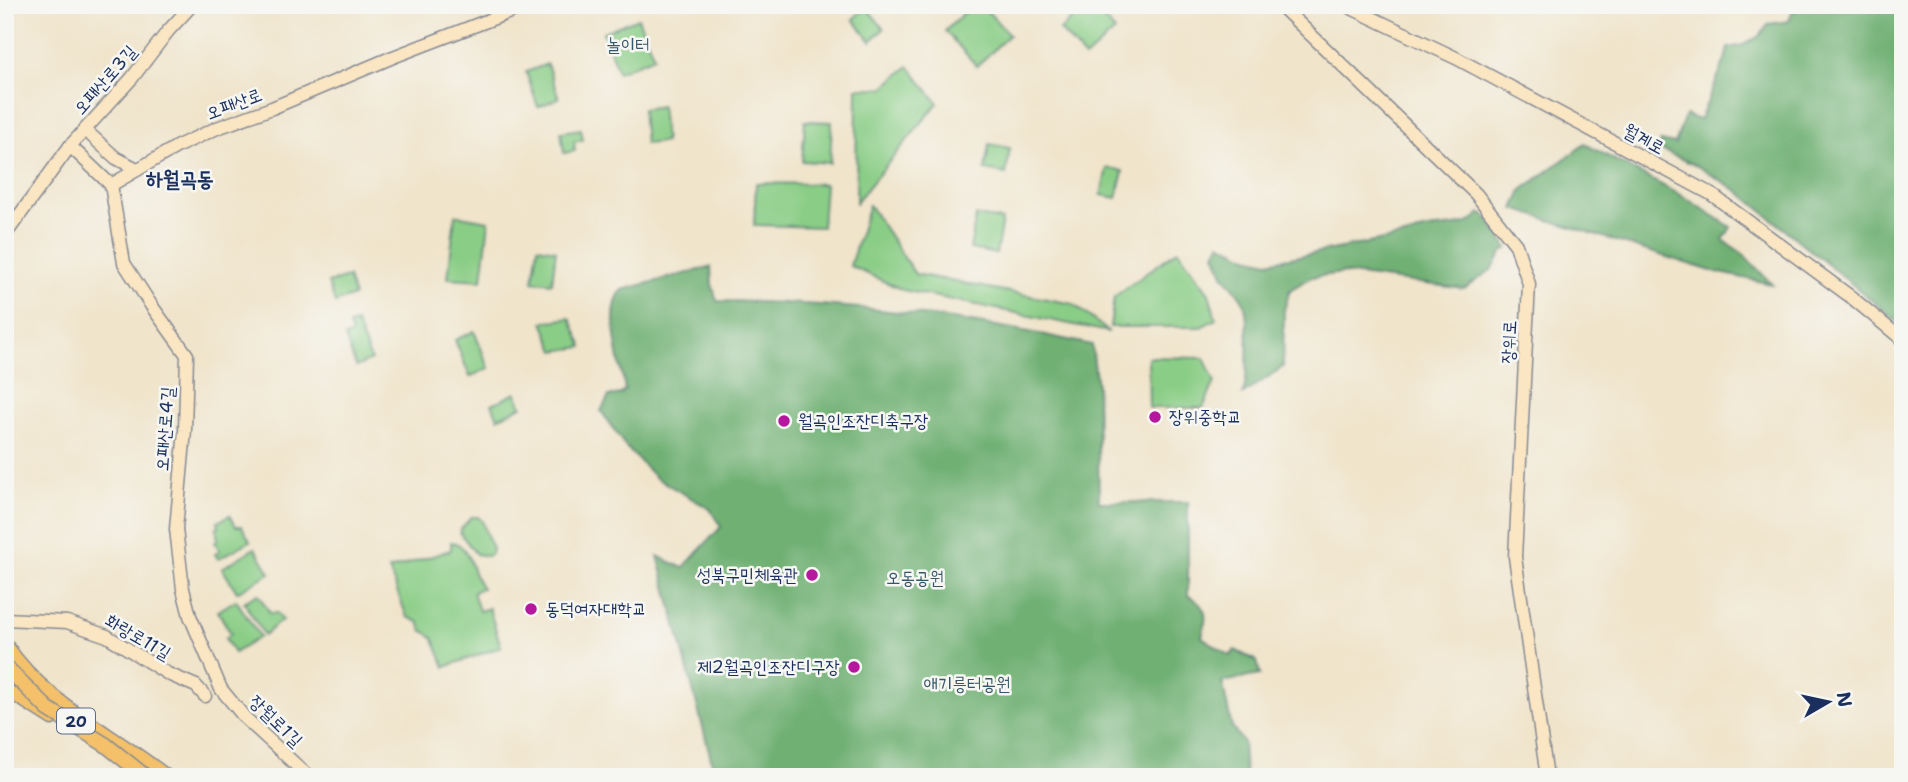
<svg xmlns="http://www.w3.org/2000/svg" width="1908" height="782" viewBox="0 0 1908 782" font-family="'Shantell Sans','Poor Story',sans-serif">
	<rect width="100%" height="100%" fill="#f6f6f2"/>
	<filter id="ink" filterUnits="userSpaceOnUse"><feTurbulence type="fractalNoise" baseFrequency=".0143" numOctaves="2"/><feDisplacementMap in="SourceGraphic" scale="14" xChannelSelector="R" yChannelSelector="G"/><feConvolveMatrix kernelMatrix="1 2 1 2 8 2 1 2 1" color-interpolation-filters="sRGB"/></filter>
	<filter id="wash" filterUnits="userSpaceOnUse"><feTurbulence type="fractalNoise" baseFrequency=".00686" numOctaves="4" result="noise"/><feDisplacementMap in="SourceGraphic" scale="28" xChannelSelector="R" yChannelSelector="G"/><feGaussianBlur stdDeviation="1.57" result="paint"/><feColorMatrix in="noise" values="0 0 0 0 0 0 0 0 0 0 0 0 0 0 0 0 0 1.4 0 .05"/><feComposite in="paint" operator="in"/></filter>
	<g filter="url(#wash)">
		<rect width="100%" height="100%" fill="#f0e4ca"/>
		<g fill="#8acd86" stroke="#527e72" stroke-width="2">
			<path d="M972,5H982L1009,35L977,66L945,31Z"/>
			<path d="M1088,5H1091L1115,31L1085,58L1060,30Z"/>
			<path d="M866,7L884,29L871,41L853,19Z"/>
			<path d="M638,18L654,57L618,72L603,32Z"/>
			<path d="M547,64L559,98L538,107L526,72Z"/>
			<path d="M909,66L938,103L856,202L857,88H883Z"/>
			<path d="M661,106L665,142L645,144L642,109Z"/>
			<path d="M805,121L832,122L830,163L802,161Z"/>
			<path d="M581,129L583,140L574,142L575,151L564,153L561,132Z"/>
			<path d="M989,144L1010,148L1006,174L985,170Z"/>
			<path d="M1107,168L1123,171L1117,198L1101,195Z"/>
			<path d="M756,183L825,184L822,227L754,225Z"/>
			<path d="M869,205L915,274L1073,304L1109,332L903,290L850,266Z"/>
			<path d="M455,215L489,221L482,280L448,278Z"/>
			<path d="M976,216L1002,220L996,254L970,249Z"/>
			<path d="M538,247L556,250L552,283L533,281Z"/>
			<path d="M1178,250L1209,293L1216,319L1201,327H1110L1114,297Z"/>
			<path d="M348,277L354,296L335,303L328,283Z"/>
			<path d="M570,318L583,347L555,351L543,322Z"/>
			<path d="M356,323L371,360L356,367L345,337L352,334L349,325Z"/>
			<path d="M474,331L489,368L470,377L455,340Z"/>
			<path d="M1148,357L1204,358L1215,382L1203,408H1149Z"/>
			<path d="M516,393L522,406L498,418L492,404Z"/>
			<path d="M230,515L236,526H242L250,541L218,559L215,554L220,551L215,542L218,540L216,528L219,527L218,522Z"/>
			<path d="M471,517H478L482,521L492,549L491,554L488,556L476,554L460,533L461,529Z"/>
			<path d="M451,542C472,545 470,574 482,588L473,592L479,611L489,608L501,647L445,667L433,637L422,630L419,622L407,617L389,570L451,550Z"/>
			<path d="M255,548L270,573L237,592L222,568Z"/>
			<path d="M258,594L270,613H277L282,620L264,635L244,602Z"/>
			<path d="M236,600L260,637L234,653L225,638L231,634L218,611Z"/>
		</g>
		<g fill="#6fb073" stroke="#457068" stroke-width="2">
			<path d="M1806,5H1903V326L1738,191L1697,166L1659,149L1661,141L1675,144L1685,115L1700,120L1725,60L1728,48L1743,45L1759,36L1769,24L1789,21L1792,12Z"/>
			<path d="M1585,144L1686,198L1731,227L1723,240L1742,253L1772,284L1711,271L1514,209L1522,190Z"/>
			<path d="M1480,213L1486,216L1508,248L1503,251L1492,269L1464,289L1343,273L1312,277L1290,290L1284,310L1283,367L1243,394C1248,379 1250,314 1243,301C1237,291 1229,283 1223,274C1220,267 1218,260 1215,253L1220,243L1248,257L1268,262L1410,235C1416,233 1421,230 1427,229C1444,226 1469,229 1480,213Z"/>
			<path d="M711,267L712,284L717,301C844,302 969,317 1092,345L1097,387L1099,502H1188V595C1208,607 1208,615 1202,637L1230,656L1235,650L1257,661L1260,675L1222,682L1232,727L1243,742L1245,777H730L714,770L658,556L683,568L721,527L710,509L656,478L626,447L601,411L609,396L621,394L625,390C621,364 604,311 622,290Z"/>
		</g>
	</g>
	<g filter="url(#ink)">
		<g fill="none" stroke-linecap="round" stroke-linejoin="round">
			<g stroke="#868a94" stroke-width="15">
				<g id="secondary">
					<path d="M1280,5L1476,194L1516,245L1529,284L1515,557L1547,777"/>
					<path d="M1345,5L1456,58L1711,194L1851,297L1903,340"/>
					<path d="M85,130L116,158L137,169"/>
					<path d="M70,146L111,185"/>
					<path d="M111,185L124,263L151,305L187,355L185,430L176,529L183,589L190,616L221,689L245,718L309,777"/>
					<path d="M111,185L178,146L217,128L272,108L393,57L528,5"/>
					<path d="M5,235L70,146L132,78L168,31L192,5"/>
					<path d="M5,619L67,622L107,636L168,674L196,686L205,696"/>
				</g>
			</g>
			<g stroke="#868a94" stroke-width="15">
				<path id="primary" d="M5,689L52,719"/>
			</g>
			<g stroke="#868a94" stroke-width="17">
				<path id="highway" d="M5,645C45,705 111,733 166,777"/>
			</g>
			<use href="#secondary" stroke="#fbe6c3" stroke-width="12"/>
			<use href="#primary" stroke="#f4c16a" stroke-width="12"/>
			<use href="#highway" stroke="#f4c16a" stroke-width="14"/>
			<g stroke="#868a94" stroke-width="17" stroke-linecap="butt">
				<path id="highway-bridge" d="M5,666L48,709L106,745L146,777"/>
			</g>
			<use href="#highway-bridge" stroke="#f4c16a" stroke-width="14"/>
		</g>
	</g>
	<g fill="#b5179e" stroke="#f6f6f2" stroke-width="2.5">
		<circle cx="1155" cy="417" r="7"/>
		<circle cx="784" cy="421" r="7"/>
		<circle cx="812" cy="575" r="7"/>
		<circle cx="531" cy="609" r="7"/>
		<circle cx="854" cy="667" r="7"/>
	</g>
	<g text-anchor="middle" dominant-baseline="central" stroke-width="5" stroke-linejoin="round" paint-order="stroke">
		<rect fill="#f6f6f2" stroke="#5d6b8a" stroke-width="2" x="57" y="708.5" width="38" height="25" rx="5"/>
		<g font-size="16" font-weight="bold" fill="#1b2f5e">
			<text x="76" y="721">20</text>
		</g>
		<g font-size="18" fill="#375668" stroke="#f6f6f2">
			<text x="628" y="45">놀이터</text>
			<text x="915" y="578">오동공원</text>
			<text x="967" y="684">애기릉터공원</text>
		</g>
		<g font-size="18" fill="#1b2f5e" stroke="#f6f6f2">
			<text transform="translate(105 80) rotate(-49)">오패산로3길</text>
			<text transform="translate(234 104) rotate(-21)">오패산로</text>
			<text transform="translate(1644 139) rotate(28)">월계로</text>
			<text transform="translate(1509 342) rotate(-87)">장위로</text>
			<text transform="translate(165 429) rotate(-86)">오패산로4길</text>
			<text transform="translate(138 637) rotate(30)">화랑로11길</text>
			<text transform="translate(276 721) rotate(44)">장월로1길</text>
		</g>
		<g font-size="18" fill="#1b2f5e" stroke="#f6f6f2" text-anchor="start">
			<text x="1169" y="417">장위중학교</text>
			<text x="798" y="421">월곡인조잔디축구장</text>
			<text x="798" y="575" text-anchor="end">성북구민체육관</text>
			<text x="545" y="609">동덕여자대학교</text>
			<text x="840" y="667" text-anchor="end">제2월곡인조잔디구장</text>
		</g>
		<g font-size="21" font-weight="bold" fill="#1b2f5e" stroke="#f6f6f2">
			<text x="180" y="179">하월곡동</text>
		</g>
	</g>
	<rect width="1908" height="782" fill="none" stroke="#f6f6f2" stroke-width="28"/>
	<g transform="translate(1828 702) rotate(81)" stroke="#f6f6f2" stroke-width="5" paint-order="stroke">
	<path d="M0-5L12 26L0 18L-12 26Z" fill="#1b2f5e"/>
	<text y="-10" font-size="19" font-weight="bold" text-anchor="middle" fill="#1b2f5e">N</text>
	</g>
</svg>
